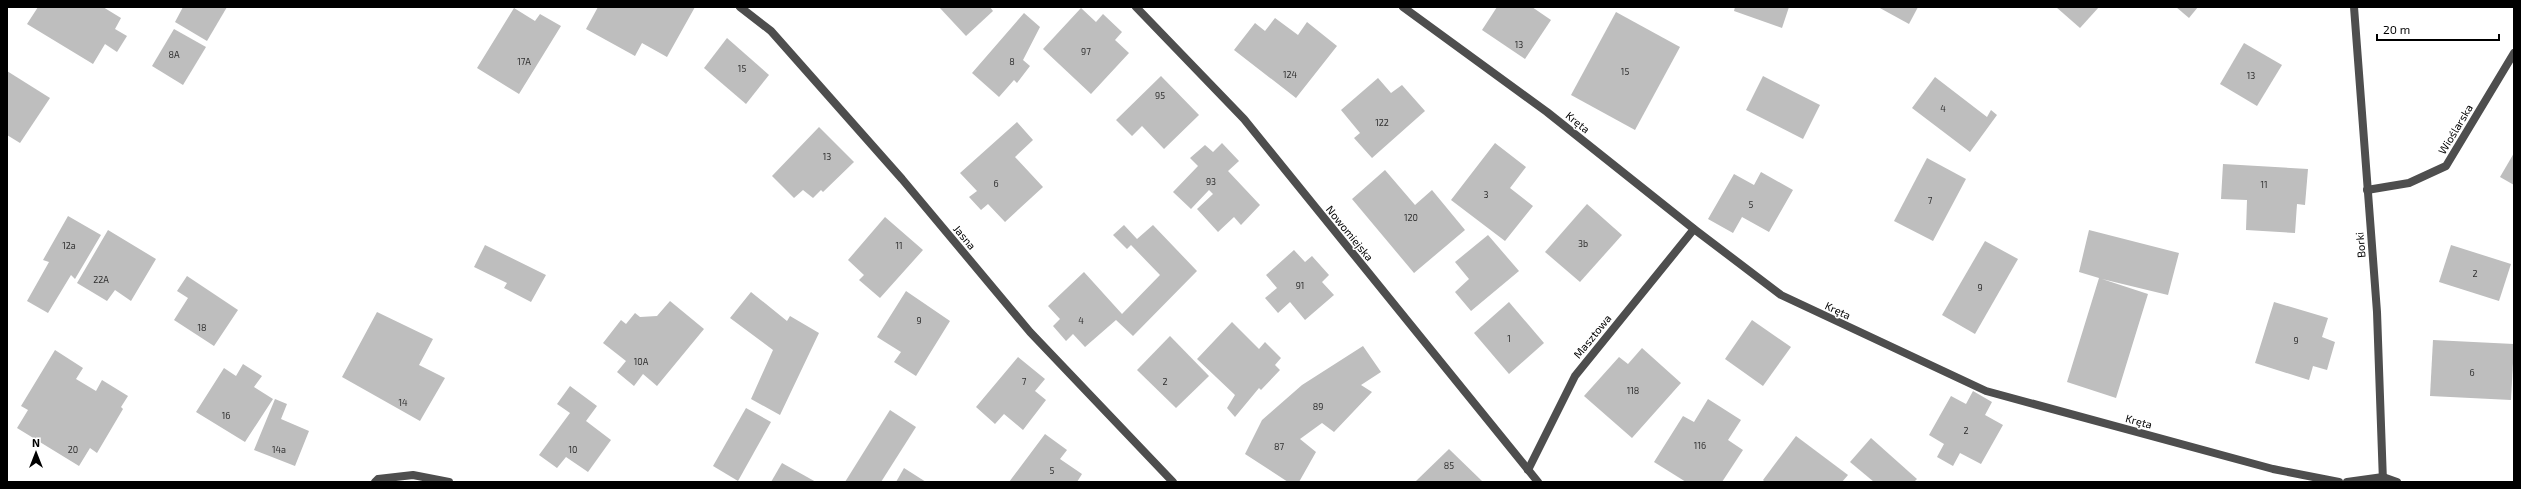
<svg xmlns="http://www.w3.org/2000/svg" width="2521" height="489" viewBox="0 0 2521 489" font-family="'Exo 2',sans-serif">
	<rect width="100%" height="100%" fill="#fff"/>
	<g fill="#bebebe">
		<path d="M38,7H103L121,18L115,29L127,36L117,52L105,44L93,64L27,24Z"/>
		<path d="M183,7H227L207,41L175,22Z"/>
		<path d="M598,7H695L667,57L642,43L635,56L586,29Z"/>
		<path d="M939,7H990L993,11L966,36Z"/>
		<path d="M1497,7H1532L1551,20L1525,59L1482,30Z"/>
		<path d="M1735,7H1789L1782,28L1734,11Z"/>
		<path d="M1878,7H1918L1909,24Z"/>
		<path d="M2056,7H2099L2080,28Z"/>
		<path d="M2176,7H2198L2189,18Z"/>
		<path d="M514,8L535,21L540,14L561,26L519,94L477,68Z"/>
		<path d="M1081,8L1096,22L1103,14L1122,32L1115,40L1129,53L1091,94L1043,49Z"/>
		<path d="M1616,12L1680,47L1635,130L1571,95Z"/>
		<path d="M1024,13L1040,27L1023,60L1030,66L1017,83L1014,80L999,97L972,73Z"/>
		<path d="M1275,18L1298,35L1307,22L1337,46L1296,98L1234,50L1255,23L1265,31Z"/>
		<path d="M174,29L206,47L183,85L152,66Z"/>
		<path d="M727,38L769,75L746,104L704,68Z"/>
		<path d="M2244,43L2282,65L2257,106L2220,84Z"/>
		<path d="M7,71L50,98L20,143L7,135Z"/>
		<path d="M1161,76L1199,115L1164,149L1142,126L1132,136L1116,120Z"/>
		<path d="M1763,76L1820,105L1803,139L1746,110Z"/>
		<path d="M1935,77L1987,117L1991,110L1997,115L1970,152L1912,108Z"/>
		<path d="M1378,78L1391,93L1402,85L1425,111L1372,158L1354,138L1360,133L1341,110Z"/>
		<path d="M1017,122L1033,140L1015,157L1043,187L1005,222L988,204L981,210L969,197L977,191L960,173Z"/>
		<path d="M819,127L854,162L823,192L821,190L813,198L803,190L794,198L772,176Z"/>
		<path d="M1222,143L1239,161L1228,171L1260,205L1241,225L1234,217L1218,232L1197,209L1213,194L1209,190L1191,209L1173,192L1198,166L1190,158L1205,145L1213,152Z"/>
		<path d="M1495,143L1526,167L1510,188L1533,206L1505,241L1451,200Z"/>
		<path d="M2514,153V185L2500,177Z"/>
		<path d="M1927,158L1966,179L1933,241L1894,221Z"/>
		<path d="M2223,164L2308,169L2305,205L2297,204L2295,233L2246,230L2247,200L2221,199Z"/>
		<path d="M1385,170L1415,205L1432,190L1465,230L1414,273L1352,199Z"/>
		<path d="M1761,172L1793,190L1769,232L1742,217L1733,233L1708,219L1734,174L1754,185Z"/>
		<path d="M1587,204L1622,235L1580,282L1545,252Z"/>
		<path d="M68,216L101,235L75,279L71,275L48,313L27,301L49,262L43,260Z"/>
		<path d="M885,217L923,250L880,298L859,280L864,275L848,260Z"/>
		<path d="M1124,225L1137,239L1153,225L1197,271L1133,336L1116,320L1085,347L1073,334L1066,341L1053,326L1060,319L1048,306L1084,272L1122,314L1160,275L1131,245L1127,249L1113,235Z"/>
		<path d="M108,230L156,259L131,301L115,290L107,301L77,283Z"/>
		<path d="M2089,230L2179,253L2168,295L2102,279L2148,294L2116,398L2067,382L2099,278L2079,272Z"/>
		<path d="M1488,235L1519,271L1471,311L1455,292L1469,279L1455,262Z"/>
		<path d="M1985,241L2018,259L1975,334L1942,315Z"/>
		<path d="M485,245L546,275L531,302L504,288L507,283L474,267Z"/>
		<path d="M2451,245L2511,264L2499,301L2439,282Z"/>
		<path d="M1294,250L1305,262L1312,256L1329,275L1322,282L1334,295L1305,320L1290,302L1278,313L1265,298L1277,288L1266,275Z"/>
		<path d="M187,276L238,310L214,346L174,320L188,298L177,291Z"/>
		<path d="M906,291L950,321L916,376L894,362L901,352L877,337Z"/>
		<path d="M751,292L787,321L790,316L819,333L780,415L751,399L773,350L730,318Z"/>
		<path d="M670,301L704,329L657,386L643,374L634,386L617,372L626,361L603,343L621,320L626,324L635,313L640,317L657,316Z"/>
		<path d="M1509,302L1544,343L1509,374L1474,333Z"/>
		<path d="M2274,302L2328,318L2322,337L2335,342L2327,370L2313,366L2309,380L2255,363Z"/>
		<path d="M377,312L433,339L419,365L445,378L420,421L342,377Z"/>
		<path d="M1752,320L1791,347L1763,386L1725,359Z"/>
		<path d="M1232,322L1259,349L1265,342L1281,358L1275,365L1280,370L1261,390L1259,388L1235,417L1227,408L1235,395L1197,359Z"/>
		<path d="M1170,336L1209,376L1176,408L1137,370Z"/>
		<path d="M2433,340L2514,344L2511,400L2430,396Z"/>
		<path d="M1363,346L1381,372L1361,385L1372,392L1334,432L1322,423L1300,439L1316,452L1299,482H1288L1245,454L1262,420L1302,385Z"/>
		<path d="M1642,348L1681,383L1632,438L1584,396L1619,357L1628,364Z"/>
		<path d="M55,350L83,368L76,379L96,391L102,380L128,396L121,407L123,409L97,453L90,448L79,466L17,428L28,410L21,406Z"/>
		<path d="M1018,357L1045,379L1035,391L1046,400L1023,430L1004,414L995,424L976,407Z"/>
		<path d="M243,364L262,376L254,387L273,399L245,442L196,412L224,368L236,376Z"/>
		<path d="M570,386L597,406L586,421L611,440L588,472L566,457L557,468L539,455L570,413L557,404Z"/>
		<path d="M1973,391L1992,402L1985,415L2003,425L1981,464L1960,453L1953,466L1937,457L1944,444L1929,435L1951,396L1966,404Z"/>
		<path d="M275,399L287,404L281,419L309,431L295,466L254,450Z"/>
		<path d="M1708,399L1741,420L1728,440L1743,450L1722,482H1686L1654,462L1683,416L1694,422Z"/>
		<path d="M746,408L771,422L738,481L713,466Z"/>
		<path d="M890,410L916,427L881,482H845Z"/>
		<path d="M1045,434L1067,450L1060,459L1082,474L1077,482H1009Z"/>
		<path d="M1796,436L1848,475L1842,482H1765L1763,480Z"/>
		<path d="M1871,438L1917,479L1914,482H1874L1850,462Z"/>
		<path d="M1449,449L1483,482H1415Z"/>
		<path d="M782,463L816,482H771Z"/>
		<path d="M904,468L926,482H896Z"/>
	</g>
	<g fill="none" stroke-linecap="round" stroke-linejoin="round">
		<g stroke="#4e4e4e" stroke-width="8">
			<path d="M740,7L771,31L902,179L1030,332L1173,482"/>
			<path d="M1136,7L1244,119L1538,482"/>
			<path d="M1403,7L1547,112L1694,229L1781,295L1986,391L2273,469L2339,482"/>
			<path d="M2354,7L2377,312L2383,482"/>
			<path d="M2367,190L2409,183L2446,166L2514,53"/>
			<path d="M1528,470L1575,376L1694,229"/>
			<path d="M375,482L378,479L413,475L449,482"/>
			<path d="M2347,482L2383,477L2397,482"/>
		</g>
	</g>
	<g text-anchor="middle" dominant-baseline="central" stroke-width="3" stroke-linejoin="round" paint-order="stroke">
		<g font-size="9" fill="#303030">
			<text x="1519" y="44">13</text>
			<text x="1086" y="51">97</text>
			<text x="174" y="54">8A</text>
			<text x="524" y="61">17A</text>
			<text x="1012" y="61">8</text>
			<text x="742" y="68">15</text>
			<text x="1625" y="71">15</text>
			<text x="1290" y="74">124</text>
			<text x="2251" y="75">13</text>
			<text x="1160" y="95">95</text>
			<text x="1943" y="108">4</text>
			<text x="1382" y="122">122</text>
			<text x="827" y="156">13</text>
			<text x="1211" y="181">93</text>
			<text x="996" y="183">6</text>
			<text x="2264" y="184">11</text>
			<text x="1486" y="194">3</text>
			<text x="1930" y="200">7</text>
			<text x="1751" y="204">5</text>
			<text x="1411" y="217">120</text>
			<text x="1583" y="243">3b</text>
			<text x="69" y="245">12a</text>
			<text x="899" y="245">11</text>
			<text x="2475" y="273">2</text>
			<text x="101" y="279">22A</text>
			<text x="1300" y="285">91</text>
			<text x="1980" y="287">9</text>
			<text x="919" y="320">9</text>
			<text x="1081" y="320">4</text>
			<text x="202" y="327">18</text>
			<text x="1509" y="338">1</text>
			<text x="2296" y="340">9</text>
			<text x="641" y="361">10A</text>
			<text x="2472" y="372">6</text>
			<text x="1024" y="381">7</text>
			<text x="1165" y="381">2</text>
			<text x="1633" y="390">118</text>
			<text x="403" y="402">14</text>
			<text x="1318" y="406">89</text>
			<text x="226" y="415">16</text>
			<text x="1966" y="430">2</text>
			<text x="1700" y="445">116</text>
			<text x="1279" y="446">87</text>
			<text x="73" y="449">20</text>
			<text x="279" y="449">14a</text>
			<text x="573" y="449">10</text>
			<text x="1449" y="465">85</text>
			<text x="1052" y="470">5</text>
		</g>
		<g font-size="11" fill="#000" stroke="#fff">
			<text transform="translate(1578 122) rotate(39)">Kręta</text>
			<text transform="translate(2455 129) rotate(-59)">Wioślarska</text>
			<text transform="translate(1350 233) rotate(51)">Nowomiejska</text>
			<text transform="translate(965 237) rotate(50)">Jasna</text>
			<text transform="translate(2360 245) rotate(-95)">Borki</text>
			<text transform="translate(1838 310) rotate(25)">Kręta</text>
			<text transform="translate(1592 336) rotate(-51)">Masztowa</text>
			<text transform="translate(2139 421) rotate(15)">Kręta</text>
		</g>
	</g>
	<rect width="2521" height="489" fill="none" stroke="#000000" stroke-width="16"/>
	<g transform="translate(36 453)" stroke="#ffffff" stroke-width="3" paint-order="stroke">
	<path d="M0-3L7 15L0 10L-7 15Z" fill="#000000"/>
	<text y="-6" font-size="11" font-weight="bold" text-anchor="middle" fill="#000000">N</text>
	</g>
	<path d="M2377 34v6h122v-6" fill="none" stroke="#000000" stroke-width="2"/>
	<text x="2383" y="34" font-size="12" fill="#000000" stroke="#ffffff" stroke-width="3" paint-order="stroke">20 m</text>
</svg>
